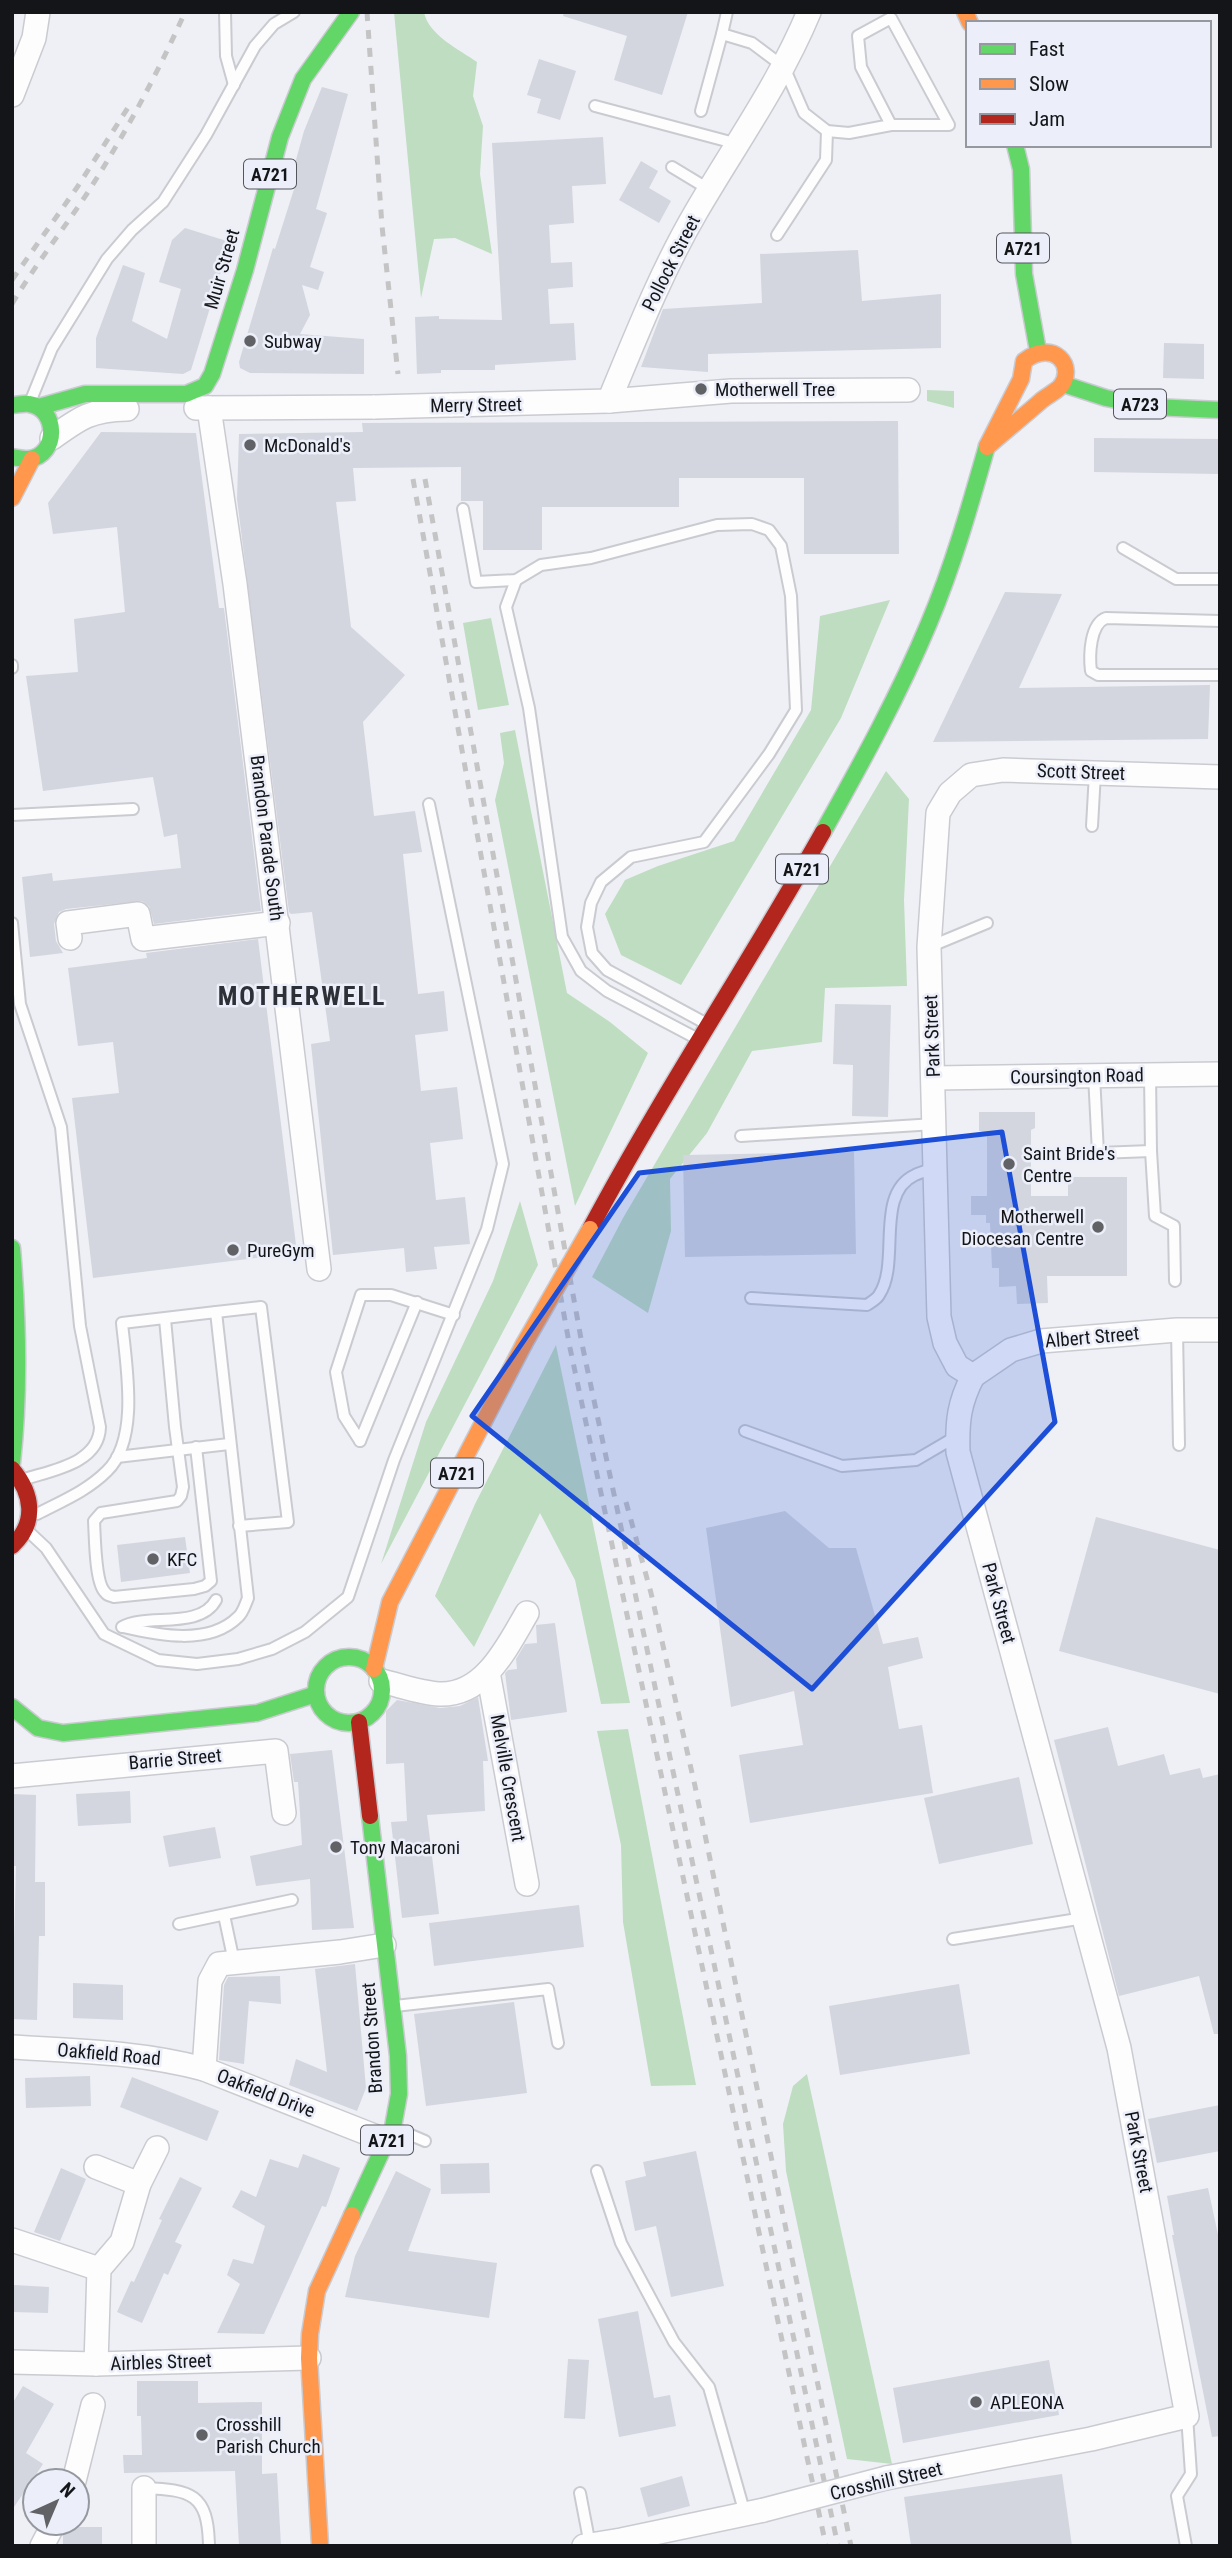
<svg xmlns="http://www.w3.org/2000/svg" width="1232" height="2558" viewBox="0 0 1232 2558" font-family="'Roboto Condensed',sans-serif">
	<rect width="100%" height="100%" fill="#eff0f6"/>
	<g fill="#bfddc1">
		<path d="M394,12H424C428,35 460,50 477,62L473,96L483,126L480,174L492,254L455,238L434,239L421,298Z"/>
		<path d="M927,390L954,391V408L927,401Z"/>
		<path d="M890,600L841,718L681,985L621,955L605,914L625,880L658,866L734,841L811,710L820,616Z"/>
		<path d="M491,618L509,705L478,710L463,623Z"/>
		<path d="M515,730L567,993L610,1022L648,1053L575,1206L495,800L504,763L500,733Z"/>
		<path d="M886,771L909,799L904,900L907,986L825,988L822,1042L752,1051L707,1133L670,1179L671,1231L648,1313L592,1277L623,1218Z"/>
		<path d="M520,1201L538,1265L381,1564L426,1422L493,1281Z"/>
		<path d="M556,1345L630,1703L601,1704L575,1580L540,1513L474,1647L435,1596L475,1504Z"/>
		<path d="M628,1729L696,2085L651,2086L623,1922L621,1845L597,1731Z"/>
		<path d="M807,2074L892,2464L847,2459L786,2171L783,2124L793,2086Z"/>
	</g>
	<g fill="#d3d6de">
		<path d="M564,12H688L662,95L614,80L627,36L563,16Z"/>
		<path d="M539,59L576,71L560,120L537,113L541,99L527,95Z"/>
		<path d="M322,87L348,94L316,209L327,213L310,267L324,272L318,290L302,285L310,315L300,334L364,339V374L250,373L240,368L239,362L273,248L275,249L295,186L289,185L304,131Z"/>
		<path d="M603,137L606,184L572,186L574,223L549,225L551,263L572,262L573,287L548,289L550,324L574,323L576,360L495,365V370H441V373L417,374L415,317L439,316V319L502,320L492,143Z"/>
		<path d="M641,161L658,171L649,188L671,201L659,223L619,200Z"/>
		<path d="M185,228L230,242L191,370L183,374L96,368V338L123,265L145,273L132,321L167,339L181,289L159,282L172,240Z"/>
		<path d="M858,250L862,301L941,294V348L708,354V372L641,367L663,309L762,303L760,254Z"/>
		<path d="M1164,343L1204,344V379L1163,378Z"/>
		<path d="M898,421L899,554H804V478H679V507H542V550H483V501H461V467L353,468L356,501L336,502L351,627L405,675L363,722L374,816L415,811L422,852L403,854L418,994L444,991L448,1031L415,1035L421,1091L457,1087L463,1139L430,1143L436,1200L465,1197L470,1244L434,1247L437,1269L406,1272L404,1248L333,1255L311,1044L330,1041L312,912L291,914L289,912L237,499L239,434L363,432L362,423Z"/>
		<path d="M101,432L196,433L219,608H224L261,911L154,924L149,906L142,901L66,909L59,912L54,924L56,941L63,953L30,957L22,877L52,873L53,881L181,868L177,834L164,837L153,777L43,791L26,676L78,672L74,619L125,612L117,527L53,534L48,503Z"/>
		<path d="M1094,438L1220,439V474L1094,472Z"/>
		<path d="M1005,592L1062,594L1019,688L1210,685L1208,739L933,742Z"/>
		<path d="M258,939L297,1253L93,1278L72,1098L119,1093L113,1042L78,1046L68,968L147,958L146,953Z"/>
		<path d="M835,1004L891,1005L888,1117L852,1116L853,1065L833,1064Z"/>
		<path d="M979,1112H1035V1128L1031,1130V1196H1068V1177H1127V1276H1047L1048,1303L1017,1304L1016,1286L999,1287V1268H992L990,1223H986V1215H971V1196H987V1133L979,1131Z"/>
		<path d="M854,1152L856,1254L685,1257L683,1155Z"/>
		<path d="M785,1511L829,1548H856L883,1644L918,1637L923,1658L888,1667L899,1729L922,1725L933,1793L750,1823L739,1755L803,1745L794,1691L731,1707L706,1528Z"/>
		<path d="M1096,1517L1220,1550V1694L1059,1651Z"/>
		<path d="M185,1537L190,1573L121,1582L117,1545Z"/>
		<path d="M555,1623L567,1712L511,1720L505,1673L508,1670L517,1669L516,1659L525,1644L537,1643L536,1625Z"/>
		<path d="M478,1697L488,1761H483L485,1811L427,1815L439,1914L402,1918L391,1822L407,1821L404,1763L386,1764V1711L397,1700L440,1708L460,1706Z"/>
		<path d="M1108,1727L1118,1766L1164,1754L1170,1775L1200,1768L1203,1778L1220,1774V2034H1214L1199,1976L1119,1996L1054,1740Z"/>
		<path d="M332,1750L354,1928L312,1930L310,1879L256,1886L250,1856L302,1845L298,1782H294L290,1754Z"/>
		<path d="M1019,1777L1033,1844L939,1864L924,1798Z"/>
		<path d="M130,1791L131,1823L78,1826L76,1794Z"/>
		<path d="M12,1794L36,1795L35,1882H45V1936H39L37,2020L12,2019L16,1866H12Z"/>
		<path d="M215,1827L221,1858L169,1867L163,1836Z"/>
		<path d="M579,1905L584,1947L434,1966L429,1923Z"/>
		<path d="M355,1964L366,2088L357,2111L289,2085L296,2059L327,2072L315,1969Z"/>
		<path d="M280,1976L281,2004L249,2001L244,2064L219,2060L224,1985L228,1977Z"/>
		<path d="M73,1983L123,1985V2020L73,2018Z"/>
		<path d="M959,1984L970,2054L840,2075L829,2006Z"/>
		<path d="M514,2002L527,2093L426,2106L414,2014Z"/>
		<path d="M90,2076L91,2106L26,2108L25,2078Z"/>
		<path d="M132,2077L219,2111L207,2141L120,2107Z"/>
		<path d="M1220,2105V2151L1157,2163L1148,2119Z"/>
		<path d="M696,2151L724,2286L671,2297L656,2226L635,2231L625,2181L646,2176L643,2162Z"/>
		<path d="M303,2154L340,2168L326,2207L322,2206L264,2334L217,2333L240,2284L227,2275L233,2259L253,2264L265,2226L232,2207L241,2190L256,2197L270,2159L298,2168Z"/>
		<path d="M489,2163L490,2193L441,2194L440,2164Z"/>
		<path d="M61,2168L86,2179L60,2241L34,2232Z"/>
		<path d="M396,2171L431,2189L408,2251L497,2263L489,2318L345,2297L355,2256Z"/>
		<path d="M180,2177L202,2188L175,2242L182,2245L168,2275L164,2273L142,2323L117,2312L131,2281L134,2282L162,2220L159,2219Z"/>
		<path d="M1208,2188L1220,2244V2436L1212,2437L1172,2235H1174L1167,2196Z"/>
		<path d="M14,2285L49,2287L48,2313L13,2312Z"/>
		<path d="M638,2311L654,2398L670,2395L676,2426L619,2437L598,2319Z"/>
		<path d="M568,2359L589,2360L585,2419L564,2418Z"/>
		<path d="M1049,2360L1059,2415L903,2443L893,2388Z"/>
		<path d="M137,2381H198V2403L262,2402V2474L277,2473L281,2546H239L235,2471L124,2473L123,2455H142L141,2416H137Z"/>
		<path d="M23,2386L54,2404L26,2453L43,2464L12,2510V2404Z"/>
		<path d="M1062,2474L1072,2546H911L904,2497Z"/>
		<path d="M682,2476L690,2506L648,2517L640,2488Z"/>
		<path d="M67,2527H102V2546H63V2536Z"/>
	</g>
	<g fill="none" stroke-linecap="round" stroke-linejoin="round">
		<g stroke="#cacbd0" stroke-width="14">
			<g id="lane">
				<path d="M225,12L226,56L234,85"/>
				<path d="M727,12L722,34L752,43L784,67L804,113L827,131L849,133L891,125H949L891,18L858,36L861,67L891,125"/>
				<path d="M595,106L738,144"/>
				<path d="M701,111L722,34"/>
				<path d="M672,167L710,190"/>
				<path d="M777,235L826,160L827,131"/>
				<path d="M31,400L52,348L107,259L132,230L163,202L206,135L255,46L274,24L294,12"/>
				<path d="M463,509L476,582L516,580L541,565L591,558L717,525L752,524L769,530L781,546L791,596L796,710L769,754L704,842L631,857L601,882L591,903L587,927L592,953L607,970L707,1024"/>
				<path d="M1123,548L1176,579H1220"/>
				<path d="M516,580L506,607L529,708L562,937L581,971L607,991L696,1038"/>
				<path d="M1220,621L1106,618C1090,624 1089,655 1091,671L1098,675H1220"/>
				<path d="M12,665V668"/>
				<path d="M12,815L133,809"/>
				<path d="M1092,826L1095,773"/>
				<path d="M12,923L20,1004L61,1127L80,1326L100,1427C99,1463 53,1470 25,1479"/>
				<path d="M929,947L987,923"/>
				<path d="M1094,1075L1098,1153L1151,1151"/>
				<path d="M1150,1075L1151,1151L1155,1216L1174,1226L1175,1281"/>
				<path d="M741,1136L935,1124"/>
				<path d="M751,1298L867,1305C871,1302 877,1299 879,1295C901,1263 874,1194 915,1175C921,1172 929,1170 936,1168"/>
				<path d="M216,1312L261,1307L288,1522L239,1526"/>
				<path d="M165,1319L175,1427L183,1487L181,1496L177,1501L101,1513L94,1521C95,1537 95,1580 104,1591C108,1596 108,1595 114,1597L194,1589L205,1586L211,1581L196,1447"/>
				<path d="M1177,1330L1179,1445"/>
				<path d="M745,1431L842,1466L916,1460L957,1436"/>
				<path d="M360,1441L344,1416L336,1372L361,1295H391L454,1315"/>
				<path d="M360,1441L417,1302"/>
				<path d="M117,1457L229,1444"/>
				<path d="M37,1514C62,1501 87,1491 107,1471C140,1439 126,1365 122,1323L216,1312L248,1598C245,1605 243,1613 238,1617C209,1646 158,1635 123,1627"/>
				<path d="M30,1533L46,1548L104,1634L158,1660L197,1664L238,1659L272,1649L305,1632L348,1597L394,1460L487,1229L503,1164L429,804"/>
				<path d="M122,1627C146,1613 200,1630 216,1600"/>
				<path d="M224,1915L234,1962"/>
				<path d="M179,1924L292,1900"/>
				<path d="M953,1939L1084,1918"/>
				<path d="M395,2006L548,1989L558,2043"/>
				<path d="M399,2130L425,2141"/>
				<path d="M597,2171L621,2243L674,2342L709,2387L745,2514"/>
				<path d="M144,2488C191,2490 208,2493 209,2546"/>
				<path d="M580,2493L590,2545"/>
				<path d="M1186,2546L1177,2496L1191,2474L1187,2416"/>
			</g>
		</g>
		<g stroke="#cacbd0" stroke-width="26">
			<g id="street">
				<path d="M12,95L34,38L38,12"/>
				<path d="M609,401C636,336 661,272 696,212C735,145 779,84 809,12"/>
				<path d="M450,405L609,401L731,391L908,390"/>
				<path d="M196,408L375,407"/>
				<path d="M209,408L235,584L319,1269"/>
				<path d="M52,438C81,417 91,410 127,409"/>
				<path d="M70,938L68,923L138,914L143,939L278,923"/>
				<path d="M934,1078L1220,1074"/>
				<path d="M973,1376L1011,1350L1041,1341L1177,1330H1220"/>
				<path d="M488,1672L527,1884"/>
				<path d="M381,1681C399,1685 420,1693 439,1694C485,1696 508,1645 527,1613"/>
				<path d="M12,1776L276,1751L284,1813"/>
				<path d="M384,1945L340,1952L219,1964L210,1981L204,2069L387,2141"/>
				<path d="M12,2047C77,2051 141,2052 204,2069"/>
				<path d="M96,2167L139,2184"/>
				<path d="M12,2240L99,2269"/>
				<path d="M12,2362L96,2364L309,2358"/>
				<path d="M96,2364L99,2269L122,2242L139,2184L157,2148"/>
				<path d="M886,2478L1091,2439L1187,2416L1119,2048L958,1452C957,1421 959,1403 973,1376L957,1366L945,1343L939,1317L929,947L938,813L950,793L971,775L1003,770L1220,777"/>
				<path d="M74,2481L93,2405"/>
				<path d="M144,2488V2546"/>
				<path d="M42,2546L54,2523"/>
				<path d="M584,2546L621,2540L764,2510"/>
			</g>
		</g>
		<g stroke="#cacbd0" stroke-width="19">
			<g id="fast">
				<path d="M1015,145L1021,169L1024,274L1038,351"/>
				<path d="M1063,384L1106,398L1153,407L1220,410"/>
				<path d="M12,405C17,405 24,403 29,404C58,408 59,455 29,459C24,459 17,458 12,457"/>
				<path d="M39,407L85,394H186L205,386L212,374L245,270L280,137L303,79L351,12"/>
				<path d="M823,832C861,764 899,695 929,623C953,566 970,506 987,446"/>
				<path d="M12,1248C18,1320 20,1391 12,1463"/>
				<circle cx="349" cy="1690" r="33"/>
				<path d="M12,1707L38,1728L63,1733L257,1713L316,1694"/>
				<path d="M352,2215L393,2127L399,2094L398,2056L370,1816"/>
			</g>
		</g>
		<g stroke="#cacbd0" stroke-width="19">
			<g id="slow">
				<path d="M965,12L970,23"/>
				<path d="M987,447C1005,431 1024,416 1042,400C1048,395 1055,392 1060,387C1077,367 1054,338 1024,361L1021,379L987,446"/>
				<path d="M12,498L32,459"/>
				<path d="M374,1669L390,1602L524,1344"/>
				<path d="M320,2546L309,2358L310,2334L317,2291L352,2215"/>
			</g>
		</g>
		<g stroke="#cacbd0" stroke-width="19">
			<g id="jam">
				<path d="M590,1229C662,1094 748,965 823,832"/>
				<path d="M12,1469C33,1494 37,1523 12,1546"/>
				<path d="M359,1722L370,1816"/>
			</g>
		</g>
		<use href="#lane" stroke="#fdfdfe" stroke-width="10"/>
		<use href="#street" stroke="#fdfdfe" stroke-width="23"/>
		<use href="#fast" stroke="#63d668" stroke-width="16"/>
		<use href="#slow" stroke="#ff974d" stroke-width="16"/>
		<use href="#jam" stroke="#b3261e" stroke-width="16"/>
		<g stroke="#c4c4c5" stroke-width="5" stroke-dasharray="9 9" stroke-linecap="butt">
			<path d="M367,12L382,226L398,374"/>
			<path d="M12,280L78,186L129,106"/>
			<path d="M12,304C35,265 63,230 88,192C125,134 157,75 185,12"/>
			<path d="M413,479L570,1348L826,2546"/>
			<path d="M425,479L582,1344L838,2546"/>
			<path d="M626,1502L651,1593L695,1786L851,2546"/>
		</g>
		<g stroke="#cacbd0" stroke-width="26" stroke-linecap="butt">
			<g id="street-bridge">
				<path d="M375,407L450,405"/>
				<path d="M764,2510L886,2478"/>
			</g>
		</g>
		<g stroke="#cacbd0" stroke-width="19" stroke-linecap="butt">
			<path id="slow-bridge" d="M524,1344L590,1229"/>
		</g>
		<use href="#street-bridge" stroke="#fdfdfe" stroke-width="23"/>
		<use href="#slow-bridge" stroke="#ff974d" stroke-width="16"/>
	</g>
	<path fill="#1d4ed8" fill-opacity="0.2" stroke="#1d4ed8" stroke-width="5" stroke-linejoin="round" d="M1002,1132L1055,1422L812,1689L472,1416L639,1173Z"/>
	<g fill="#616266" stroke="#eceff9" stroke-width="2.5">
		<circle cx="250" cy="341" r="7"/>
		<circle cx="701" cy="389" r="7"/>
		<circle cx="250" cy="445" r="7"/>
		<circle cx="1009" cy="1164" r="7"/>
		<circle cx="1098" cy="1227" r="7"/>
		<circle cx="233" cy="1250" r="7"/>
		<circle cx="153" cy="1559" r="7"/>
		<circle cx="336" cy="1847" r="7"/>
		<circle cx="976" cy="2402" r="7"/>
		<circle cx="202" cy="2435" r="7"/>
	</g>
	<g text-anchor="middle" dominant-baseline="central" stroke-width="5" stroke-linejoin="round" paint-order="stroke">
		<g fill="#eceff9" stroke="#55565c" stroke-width="2">
			<rect x="244" y="159.5" width="52" height="29" rx="5"/>
			<rect x="997" y="233.5" width="52" height="29" rx="5"/>
			<rect x="1114" y="389.5" width="52" height="29" rx="5"/>
			<rect x="776" y="854.5" width="52" height="29" rx="5"/>
			<rect x="431" y="1458.5" width="52" height="29" rx="5"/>
			<rect x="361" y="2125.5" width="52" height="29" rx="5"/>
		</g>
		<g font-size="18" font-weight="bold" fill="#141518">
			<text x="270" y="174">A721</text>
			<text x="1023" y="248">A721</text>
			<text x="1140" y="404">A723</text>
			<text x="802" y="869">A721</text>
			<text x="457" y="1473">A721</text>
			<text x="387" y="2140">A721</text>
		</g>
		<g font-size="19" fill="#141518" stroke="#eceff9">
			<text transform="translate(671 263) rotate(-63)">Pollock Street</text>
			<text transform="translate(222 269) rotate(-74)">Muir Street</text>
			<text transform="translate(476 405) rotate(-1)">Merry Street</text>
			<text transform="translate(1081 772) rotate(2)">Scott Street</text>
			<text transform="translate(267 838) rotate(83)">Brandon Parade South</text>
			<text transform="translate(932 1036) rotate(-92)">Park Street</text>
			<text transform="translate(1077 1076) rotate(-1)">Coursington Road</text>
			<text transform="translate(1092 1337) rotate(-5)">Albert Street</text>
			<text transform="translate(999 1603) rotate(75)">Park Street</text>
			<text transform="translate(175 1759) rotate(-5)">Barrie Street</text>
			<text transform="translate(508 1778) rotate(80)">Melville Crescent</text>
			<text transform="translate(372 2038) rotate(-94)">Brandon Street</text>
			<text transform="translate(109 2054) rotate(5)">Oakfield Road</text>
			<text transform="translate(266 2093) rotate(21)">Oakfield Drive</text>
			<text transform="translate(1139 2152) rotate(79)">Park Street</text>
			<text transform="translate(161 2362) rotate(-2)">Airbles Street</text>
			<text transform="translate(886 2481) rotate(-13)">Crosshill Street</text>
		</g>
		<g font-size="19" fill="#141518" stroke="#eceff9" text-anchor="start">
			<text x="264" y="341">Subway</text>
			<text x="715" y="389">Motherwell Tree</text>
			<text x="264" y="445">McDonald's</text>
			<text x="1023" y="1153">Saint Bride's<tspan x="1023" dy="22">Centre</tspan></text>
			<text x="1084" y="1216" text-anchor="end">Motherwell<tspan x="1084" dy="22">Diocesan Centre</tspan></text>
			<text x="247" y="1250">PureGym</text>
			<text x="167" y="1559">KFC</text>
			<text x="350" y="1847">Tony Macaroni</text>
			<text x="990" y="2402">APLEONA</text>
			<text x="216" y="2424">Crosshill<tspan x="216" dy="22">Parish Church</tspan></text>
		</g>
		<g font-size="26" font-weight="bold" letter-spacing="2" fill="#2e3037" stroke="#eceff9">
			<text x="302" y="996">MOTHERWELL</text>
		</g>
	</g>
	<rect width="1232" height="2558" fill="none" stroke="#141518" stroke-width="28"/>
	<rect x="966" y="21" width="245" height="126" fill="#eceff9" stroke="#96989f" stroke-width="2"/>
	<rect x="980" y="44" width="35" height="10" fill="#63d668" stroke="#96989f" stroke-width="2"/>
	<text x="1029" y="56" font-size="21" fill="#141518">Fast</text>
	<rect x="980" y="79" width="35" height="10" fill="#ff974d" stroke="#96989f" stroke-width="2"/>
	<text x="1029" y="91" font-size="21" fill="#141518">Slow</text>
	<rect x="980" y="114" width="35" height="10" fill="#b3261e" stroke="#96989f" stroke-width="2"/>
	<text x="1029" y="126" font-size="21" fill="#141518">Jam</text>
	<g transform="translate(56 2502) rotate(44)"><circle r="33" fill="#eceff9" stroke="#96989f" stroke-width="2"/>
	<path d="M0-5L12 26L0 18L-12 26Z" fill="#616266"/>
	<text y="-10" font-size="19" font-weight="bold" text-anchor="middle" fill="#141518">N</text>
	</g>
</svg>
